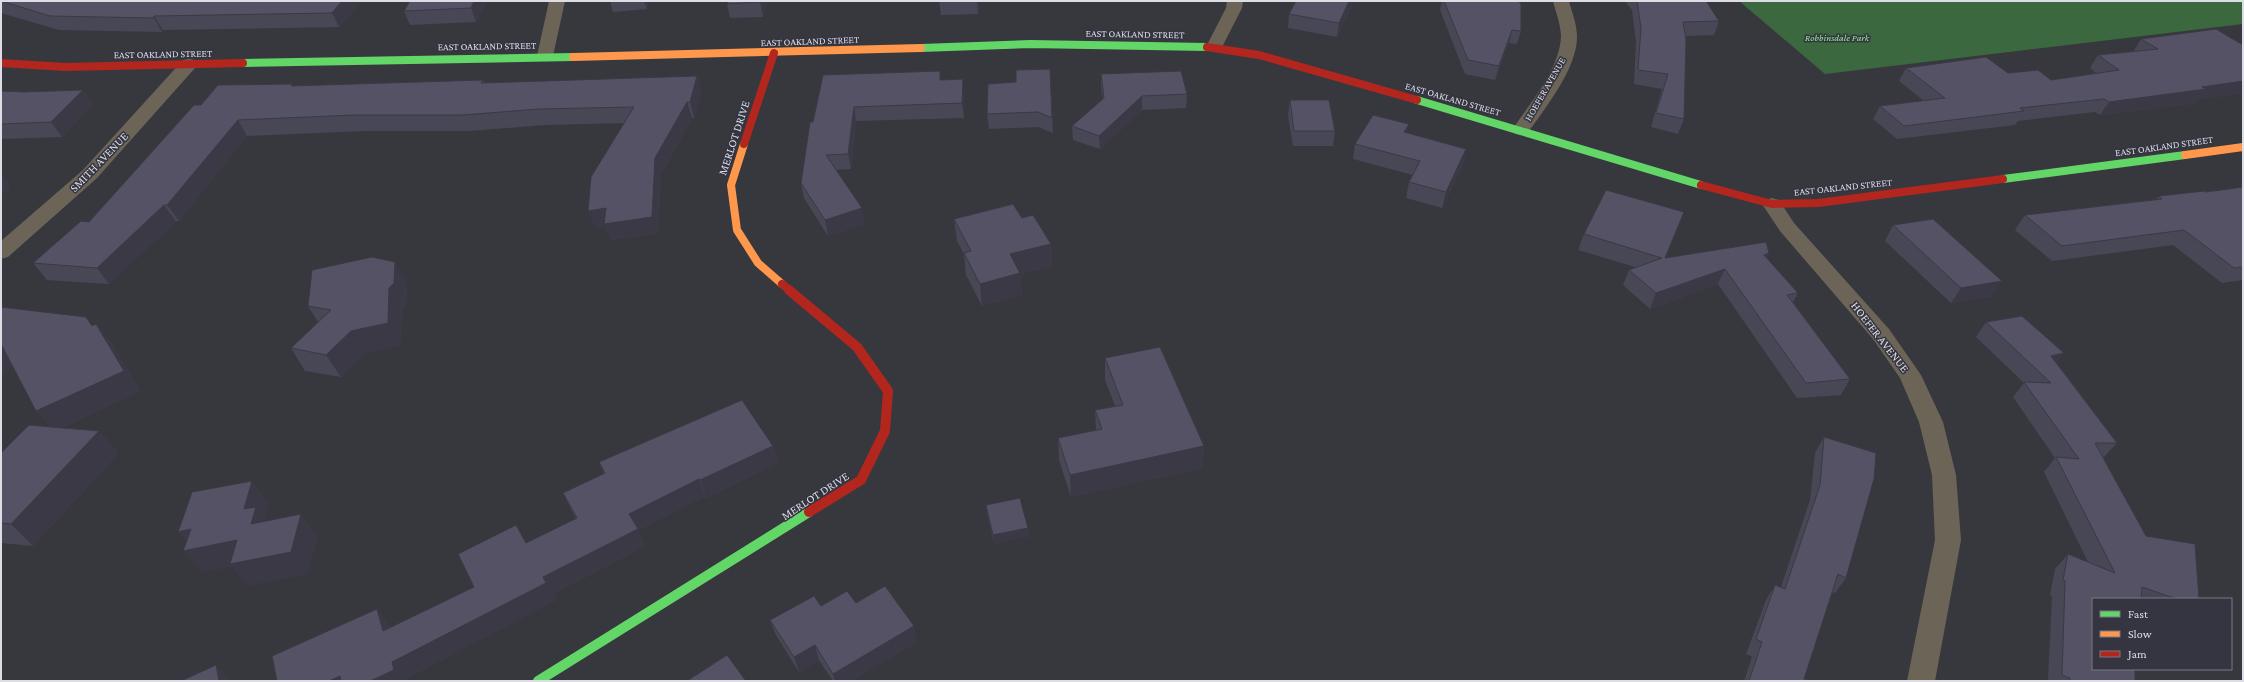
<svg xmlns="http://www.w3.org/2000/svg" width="2244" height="682" viewBox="0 0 2244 682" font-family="'Crimson Pro',serif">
	<rect width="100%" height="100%" fill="#37383e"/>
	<path fill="#3b683f" d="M1739,1H2243V24L1825,74Z"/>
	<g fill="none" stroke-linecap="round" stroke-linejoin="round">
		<g fill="#6c6457" fill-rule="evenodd">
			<path d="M549,1H565L553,56L551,60H539L537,56Z"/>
			<path d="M1227,1H1243L1242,8L1220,51H1208L1206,47L1226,8Z"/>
			<path d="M1553,1H1569C1572,13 1577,24 1577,37C1577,69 1545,108 1527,134L1521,135L1515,134L1512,130C1530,103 1559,71 1561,37C1561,25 1556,13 1553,1Z"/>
			<path d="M189,59L195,60L197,64L195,68L97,178L8,257L1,259V241L83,170L183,60Z"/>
			<path d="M1772,198L1779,200L1794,223L1889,329L1921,375L1943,422L1956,475L1961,540L1935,681H1907L1935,540L1932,475L1919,422L1900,378L1873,339L1780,231L1762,204L1765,200Z"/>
		</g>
		<g stroke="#63d668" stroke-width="8">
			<path d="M921,48L1030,44L1207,47"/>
			<path d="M243,63L573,57"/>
			<path d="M1417,100L1701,185"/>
			<path d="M2003,179L2185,155"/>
		</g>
		<path stroke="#63d668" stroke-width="10" d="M538,681L809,512"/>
		<g stroke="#ff974d" stroke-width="8">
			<path d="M573,57L921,48"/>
			<path d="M744,144L731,185L737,230L758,263L782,284"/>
			<path d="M2185,155L2243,147"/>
		</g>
		<g stroke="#b3261e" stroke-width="8">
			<path d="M1207,47L1259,55L1417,100"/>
			<path d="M1,63L65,67L243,63"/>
			<path d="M744,144L774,53"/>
			<path d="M1701,185L1772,204L1818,203L2003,179"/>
			<path d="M782,284L791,291"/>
		</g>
		<path stroke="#b3261e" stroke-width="10" d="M789,290L857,347L888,391L885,431L861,480L809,512"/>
	</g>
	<g fill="#484756">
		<path d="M1,1H359L360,2L339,27L163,30L162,32L59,30L1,13Z"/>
		<path d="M410,1H488L476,22L410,25L404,11Z"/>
		<path d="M610,1H648L647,9L613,12Z"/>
		<path d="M767,1L763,17L730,18L727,4Z"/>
		<path d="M939,1H979L978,14L941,15Z"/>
		<path d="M1296,1H1354L1337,37L1288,28L1289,14Z"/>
		<path d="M1442,1H1518L1521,31L1517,44L1509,43L1495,80L1465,74L1440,10Z"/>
		<path d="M1625,1H1706L1719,21L1714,35L1686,36L1684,119L1678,134L1651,127L1662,89L1634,84L1636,42L1632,10Z"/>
		<path d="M2141,39L2243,45V93L2199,99L2197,103L2100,115L2095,112L2018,121L2015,125L1897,139L1873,119L1880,106L1924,101L1899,81L1906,68L2008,73L2051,80L2097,74L2090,68L2098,55L2133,52Z"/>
		<path d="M1050,69L1053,133L1038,127L989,129L987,114L1016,82Z"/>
		<path d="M1101,74L1187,94L1186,108L1142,110L1100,149L1073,140L1072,126L1103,100L1101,87Z"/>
		<path d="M823,75L941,80L964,94V118L856,121L851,169L836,170L865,224L828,236L804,198L801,183L813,122Z"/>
		<path d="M697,76L701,92L694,118H692L661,174L658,233L611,240L605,226L594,227L624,123L545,125L470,131H363L247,136L179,221H176L109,284L47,280L33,263L89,222L201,105L294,86L483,80L485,83Z"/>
		<path d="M83,90L93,104L62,137L1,139V91L24,92Z"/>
		<path d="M1290,100L1335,131L1333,146H1293L1288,115Z"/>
		<path d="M1407,133L1466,149L1463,164L1442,208L1406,198L1409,182L1413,175L1353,159L1355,144Z"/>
		<path d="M2243,187V280L2222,283L2173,245L2052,261L2015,230L2025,215L2156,199L2159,196L2206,192Z"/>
		<path d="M1022,218L1051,244L1052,266L1020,274L1022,295L982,306L966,275L964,254L957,241L954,219Z"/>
		<path d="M1893,225L1992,296L1951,303L1885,241Z"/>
		<path d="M1584,234L1665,257L1767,258L1798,293L1793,302L1850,379L1841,395L1797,398L1718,284L1650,309L1623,285L1629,270L1635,267L1578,250Z"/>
		<path d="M407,283L406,305L402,310L400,345L364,353L341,377L305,371L291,348L318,322L308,306Z"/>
		<path d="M1,307L93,325L96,324L112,344L140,391L61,428L99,431L118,453L33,546L1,543V453L51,427L12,365L1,375Z"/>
		<path d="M1986,322L2057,363L2117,443L2103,458L2146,536L2199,599H2093L2135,681H2048L2052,596L2050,595L2055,569L2068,554L2088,562L2044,472L2055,458L2013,397L2024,383L1976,337Z"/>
		<path d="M1105,358L1204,446L1202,468L1071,497L1059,460L1058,438L1096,430L1095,410L1115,406L1105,380Z"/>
		<path d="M1824,437L1846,578L1835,593L1832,592L1804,679L1808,681H1744L1752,657L1746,654L1766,600L1775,585L1781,587L1810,500L1815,453Z"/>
		<path d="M773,446L778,463L706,498L705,496L638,530L645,546L553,594L556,600L405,679L377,609L389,626L390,628L474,587L526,543L576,519L563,493L604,474L599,462Z"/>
		<path d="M986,505L1028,528L1029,536L994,543L987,513Z"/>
		<path d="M856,603L917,642L851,681H833L819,660L799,672L776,635L770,620L821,606Z"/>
	</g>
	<g fill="#3b3946">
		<path d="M342,1H359L360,2L339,27L332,13Z"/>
		<path d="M474,1H488L476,22L471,8Z"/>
		<path d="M644,1H648L647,9Z"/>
		<path d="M760,1H767L763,17L760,2Z"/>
		<path d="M977,1H979L978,14Z"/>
		<path d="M1349,1H1354L1337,37L1339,23Z"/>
		<path d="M154,16L163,30L162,32L154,18Z"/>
		<path d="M1512,30L1509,43L1495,80L1499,66Z"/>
		<path d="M697,76L701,92L694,118L690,102Z"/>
		<path d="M963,79L964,94V118L962,103Z"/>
		<path d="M2243,81V93L2199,99L2197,103L2100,115L2109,102L2202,87Z"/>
		<path d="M83,90L93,104L62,137L51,122Z"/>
		<path d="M1142,96V110L1100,149L1099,136Z"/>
		<path d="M687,102L692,118L661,174L658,233L611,240L605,226L594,227L588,211L606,208L655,158Z"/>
		<path d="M854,107L856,121L851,169L848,154Z"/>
		<path d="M238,120L247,136L179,221L167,205Z"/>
		<path d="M1409,124L1406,139L1404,132Z"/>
		<path d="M1466,149L1463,164L1442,208L1446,192Z"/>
		<path d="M1,174L11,187L1,196Z"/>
		<path d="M164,205L176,221L109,284L97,268Z"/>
		<path d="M862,208L865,224L828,236L825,220Z"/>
		<path d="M1051,244L1052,266L1020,274L1022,295L982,306L980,284L1010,254Z"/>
		<path d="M1769,253L1762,269L1764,255Z"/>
		<path d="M395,262L407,283L406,305L402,310L400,345L364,353L341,377L326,355L389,288Z"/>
		<path d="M1725,269L1718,284L1650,309L1656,293Z"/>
		<path d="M2002,281L1992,296L1951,303L1961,288Z"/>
		<path d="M96,324L112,344L140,391L54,431L36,411Z"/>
		<path d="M1,343L17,361L1,375Z"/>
		<path d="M2064,353L2053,368L2051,356Z"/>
		<path d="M99,431L118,453L33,546L11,524Z"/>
		<path d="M773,446L778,463L706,498L700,480Z"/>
		<path d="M1204,446L1202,468L1071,497L1070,475Z"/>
		<path d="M699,479L705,496L638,530L645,546L553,594L556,600L405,679V681H370L392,662L543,577L629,514Z"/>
		<path d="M252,481L269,503L265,518L273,529L251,524L244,509Z"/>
		<path d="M301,514L318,536L308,574L248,586L232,567L202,572L183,551L193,549L178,532L191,529L205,546Z"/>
		<path d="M1028,528L1029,536L994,543L993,535Z"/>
		<path d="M377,609L389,626L396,648L383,631Z"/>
		<path d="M914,626L917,642L851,681H835L833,674Z"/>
		<path d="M815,645L819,660L799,672L794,657Z"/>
		<path d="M216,665L231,681H219Z"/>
		<path d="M340,676L344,681H329Z"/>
	</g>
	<g fill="#545264" stroke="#3b3946">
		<path d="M1,1H342L332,13L154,16V18L50,16Z"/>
		<path d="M410,1H474L471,8L404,11Z"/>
		<path d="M728,1H760V2L727,4Z"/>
		<path d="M1296,1H1349L1339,23L1289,14Z"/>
		<path d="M1444,1H1518L1521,4V31L1512,30L1499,66L1468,60Z"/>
		<path d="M1637,1H1706L1719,21L1683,22L1686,39L1684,119L1656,113L1668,74L1638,70L1641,28Z"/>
		<path d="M2216,29L2243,45V81L2202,87L2206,89L2109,102L2104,99L2020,108L2024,111L1904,126L1880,106L1945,98L1906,68L1986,57L2008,73L2038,70L2051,80L2119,70L2098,55L2158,49L2141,39Z"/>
		<path d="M1050,69L1052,118L1038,112L987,114L988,84L1016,82V70Z"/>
		<path d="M940,71V80L963,79L962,103L854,107L848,154L826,155L862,208L825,220L801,183L810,122H813L823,75Z"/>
		<path d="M1181,71L1187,94L1142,96L1099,136L1072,126L1104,98L1101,74Z"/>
		<path d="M697,76L690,102H687L655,158L652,217L604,224L606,208L588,211L591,177L634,107L539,109L463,115H355L238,120L167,205H164L97,268L33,263L81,221L89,222L194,105H201L218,85L293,84L291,86L483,80L481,83Z"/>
		<path d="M83,90L51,122L1,124V91L24,92Z"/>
		<path d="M1290,100H1329L1335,131H1294Z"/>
		<path d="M1373,115L1409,124L1404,132L1466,149L1446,192L1409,182L1420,161L1355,144Z"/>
		<path d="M2243,187V267L2234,268L2184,230L2062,246L2025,215L2162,199L2159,196L2204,191L2206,192Z"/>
		<path d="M1606,190L1684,212L1665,258L1766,242L1769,253L1764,255L1798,293L1787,295L1850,379L1806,383L1725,269L1656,293L1629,270L1662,258L1584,234Z"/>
		<path d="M1013,204L1022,218L1033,215L1051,244L1010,254L1020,273L980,284L964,253L971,251L954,219Z"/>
		<path d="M1933,219L2002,281L1961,288L1893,225Z"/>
		<path d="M372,257L395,262L394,283L389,288L388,323L351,331L326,355L291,348L331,310L308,306L312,270Z"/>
		<path d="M1,307L86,317L92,326L96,324L124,371L36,411L1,344Z"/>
		<path d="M2022,316L2064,353L2051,356L2117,443H2095L2146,536L2195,544L2199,599H2177L2142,587L2141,599H2093V669H2135V681H2070V678L2062,675L2065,581L2063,580L2068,554L2115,573L2056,457L2079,459L2024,382L2051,383L1986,322Z"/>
		<path d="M1160,347L1204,446L1070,475L1058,438L1102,429L1095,410L1123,405L1105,358Z"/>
		<path d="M742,400L773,446L700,480L699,479L629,514L638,529L543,577L546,583L392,662L394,670L370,681H341L340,676L329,681H277L272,656L377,609L383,631L474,587L458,554L516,525L526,543L577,518L563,493L605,473L599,462Z"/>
		<path d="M29,425L99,431L11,524L1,523V453Z"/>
		<path d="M1824,437L1876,453L1874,479L1846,578L1838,574L1804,679L1808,680V681H1749L1762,642L1756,639L1775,585L1785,589L1820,485Z"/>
		<path d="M252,481L244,509L256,507L251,524L301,514L291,552L230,564L237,540L183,551L191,529L178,532L192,492Z"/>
		<path d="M1020,498L1028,528L993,535L986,505Z"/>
		<path d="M885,586L914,626L833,674L815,645L794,657L770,620L814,596L821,606L847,591L856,603Z"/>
		<path d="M727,655L746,681H687Z"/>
		<path d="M216,665L219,681H181Z"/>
	</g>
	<g text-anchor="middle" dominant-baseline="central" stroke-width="3" stroke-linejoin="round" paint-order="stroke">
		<g font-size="10" fill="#dddde5" stroke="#343541">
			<text transform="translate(1135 34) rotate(1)">EAST OAKLAND STREET</text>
			<text transform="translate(810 41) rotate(-2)">EAST OAKLAND STREET</text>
			<text transform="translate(487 46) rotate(-1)">EAST OAKLAND STREET</text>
			<text transform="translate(163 54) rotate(-1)">EAST OAKLAND STREET</text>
			<text transform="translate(1545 89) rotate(-60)">HOEFER AVENUE</text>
			<text transform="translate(1453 99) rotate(16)">EAST OAKLAND STREET</text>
			<text transform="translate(2164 146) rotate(-8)">EAST OAKLAND STREET</text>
			<text transform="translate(1843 187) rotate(-6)">EAST OAKLAND STREET</text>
		</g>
		<g font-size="10" font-style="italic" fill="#91ec95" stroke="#343541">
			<text x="1837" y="37">Robbinsdale Park</text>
		</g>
		<g font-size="12" fill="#dddde5" stroke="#343541">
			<text transform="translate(734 138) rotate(-72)">MERLOT DRIVE</text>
			<text transform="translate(99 162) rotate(-46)">SMITH AVENUE</text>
			<text transform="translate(1880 337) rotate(52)">HOEFER AVENUE</text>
			<text transform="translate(815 496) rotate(-33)">MERLOT DRIVE</text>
		</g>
	</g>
	<rect width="2244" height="682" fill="none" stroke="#dddde5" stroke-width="4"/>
	<rect x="2092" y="598" width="140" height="72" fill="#343541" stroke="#787883"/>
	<rect x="2100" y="611" width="20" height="6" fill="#63d668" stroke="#787883"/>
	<text x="2128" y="618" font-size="12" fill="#dddde5">Fast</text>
	<rect x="2100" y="631" width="20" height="6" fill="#ff974d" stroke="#787883"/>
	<text x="2128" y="638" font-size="12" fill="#dddde5">Slow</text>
	<rect x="2100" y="651" width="20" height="6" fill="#b3261e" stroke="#787883"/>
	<text x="2128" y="658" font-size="12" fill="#dddde5">Jam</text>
</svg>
